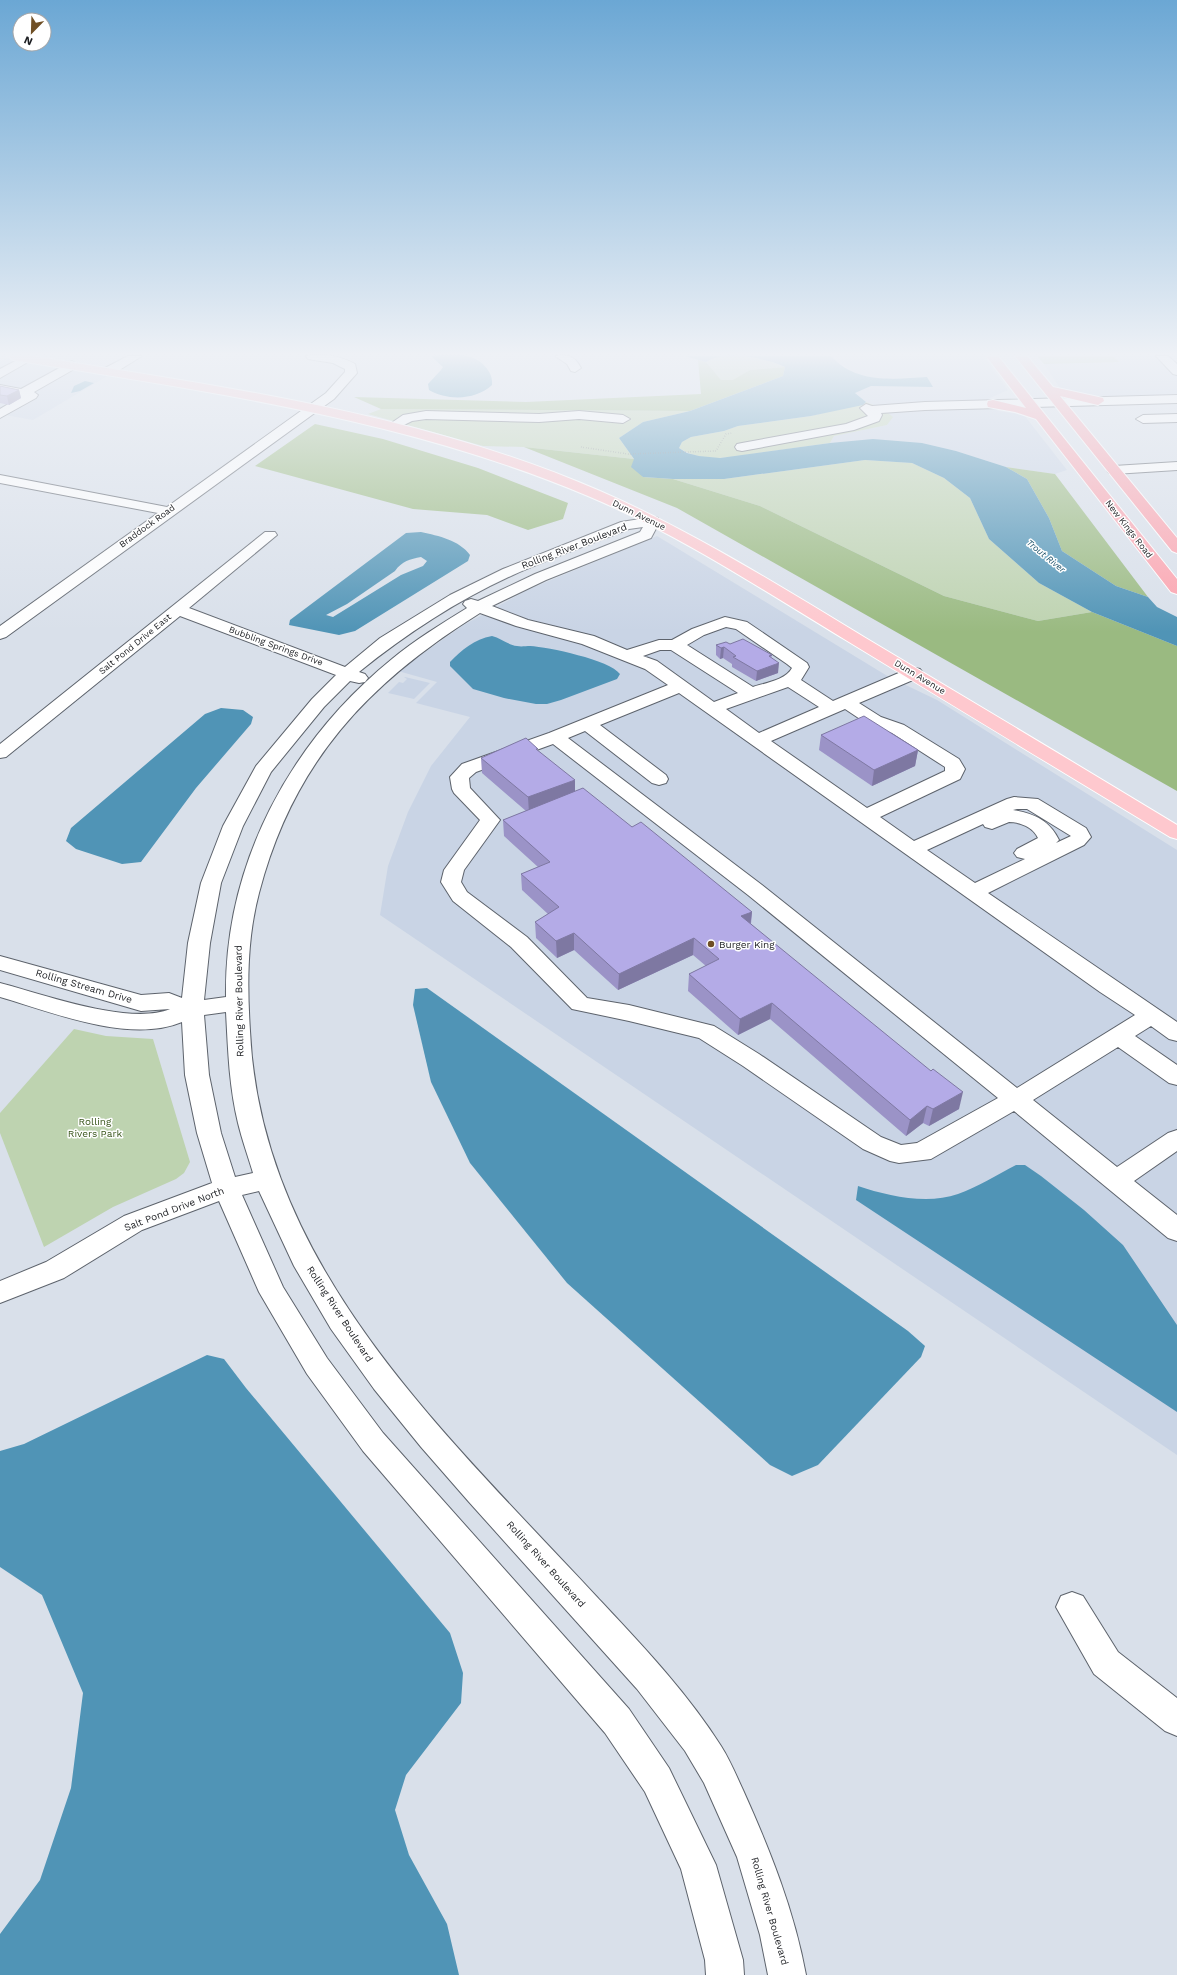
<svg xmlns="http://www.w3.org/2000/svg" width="1177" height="1975" viewBox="0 0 1177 1975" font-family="'Work Sans',sans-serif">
	<rect width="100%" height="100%" fill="#d9e0ea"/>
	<g fill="#c9d4e5">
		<path d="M831,356H983L1008,390L988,399L998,411L1024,415L1067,470L1055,474L1006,467L956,451L922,443H830L834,436L887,425L892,417L883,409L866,402L855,393L871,386L932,387L927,377L877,379L860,376L836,361Z"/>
		<path d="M1113,356H1168L1177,365V397L1097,399L1062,391L1044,364L1119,362Z"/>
		<path d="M6,358L109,375L33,420L0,414V362Z"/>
		<path d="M657,536L889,677L937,700L1177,850V1455L380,915L388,866L408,812L431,766L470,717L416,703L437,682L398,671L462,626L527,590Z"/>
		<path d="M404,677H405L430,683L414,699L388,693L399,682L403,683L407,679Z"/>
	</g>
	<g fill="#bed3b0">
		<path d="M734,356L765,359L785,367L750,370L733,381L721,380L706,362L712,357Z"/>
		<path d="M866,402L883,409L893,417L887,425L834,436L830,443C808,446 787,449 766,452C737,456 705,465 679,448L682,442L691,437L724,431L738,426L811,416Z"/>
		<path d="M381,409L690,411L643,422L619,438L634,459L524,447L483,446L368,414Z"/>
		<path d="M865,460L912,463L944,478L970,498L989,539L1039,583L1092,612L1038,621L944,596L760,506L673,479H724Z"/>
		<path d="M74,1029L106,1036L153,1039L190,1162L184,1173L176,1179L113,1207L44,1247L0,1133V1113Z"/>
	</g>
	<g fill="#9aba81">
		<path d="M1037,356H1113L1119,362L1044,364Z"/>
		<path d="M698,360L706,362L721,380H733L750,370L785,367L783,376L690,411L381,409L354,397L526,402L701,394Z"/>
		<path d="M315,424L383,439L478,468L568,503L563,519L528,530L487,515L413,509L255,466Z"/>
		<path d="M524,447L634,459L643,477L673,479L760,506L944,596L1038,621L1092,612L1177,646V791L677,508Z"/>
		<path d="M1006,467L1055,474L1148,597L1116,586L1062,551L1049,518L1027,479Z"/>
	</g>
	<g fill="#5094b6" fill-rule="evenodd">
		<path d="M431,356C442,355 456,353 467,356C479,358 494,371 492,385C476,400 448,401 429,390L428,384L441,370L443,367Z"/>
		<path d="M685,356H831C856,384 893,379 927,377L933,387L871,386L855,393L866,402L863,405L811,416L738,426L724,431L691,437L682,442L679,448L687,453L699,456L720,458L830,443L873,439L922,443L956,451L1006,467L1027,479L1049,518L1062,551L1116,586L1148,597L1157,607L1177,617V646L1092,612L1039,583L989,539L970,498L944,478L912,463L865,460L724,479H673L643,477L631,467L634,459L619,438L643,422L690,411L783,376L785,367C766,358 724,349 706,362Z"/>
		<path d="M85,381L94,383L80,391L71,393L74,386Z"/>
		<path d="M421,532C439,536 459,540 470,555L468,561L355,631L339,635L289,625L290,620L406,533ZM421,557L427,561L423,566L401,575L333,617L326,615L347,604L395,571C402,561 410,559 421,557Z"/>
		<path d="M492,636C501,638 508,645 517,646C521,647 526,646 530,646C548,647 610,660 620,674L617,679L561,700L547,704H536L504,698L473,689L450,666V662C462,650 474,639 492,636Z"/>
		<path d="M221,708L243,710L253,717L251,724L196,788L141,862L122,864L76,849L66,841L71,828L205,714Z"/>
		<path d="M427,988L908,1331L925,1346L921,1357L818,1465L792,1476L770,1465L567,1283L470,1163L431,1082L413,1005L415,989Z"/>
		<path d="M1016,1165H1025L1041,1176L1084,1210L1123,1245L1177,1325V1412L856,1200L858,1186C888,1196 927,1205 958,1194C977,1187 997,1175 1016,1165Z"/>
		<path d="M207,1355L224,1359L246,1388L450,1633L463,1673L461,1703L406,1775L395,1810L409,1855L447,1924L459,1975H0V1934L40,1880L71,1788L83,1693L42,1595L0,1567V1451L24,1444Z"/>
	</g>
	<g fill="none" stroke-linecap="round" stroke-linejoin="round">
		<g stroke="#5d636c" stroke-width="2">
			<g id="minor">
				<path d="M25,356H33L35,358L0,378V369Z"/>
				<path d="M128,356H142L113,374H105L103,371L105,368Z"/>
				<path d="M306,356C322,353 341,356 355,364L357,373L334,399L6,637L0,639V626L158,513L0,483V475L167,507L326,393L345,372V369L333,363L308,359Z"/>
				<path d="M555,356C567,354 575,356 581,368L575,372L571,371L567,364Z"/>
				<path d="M1156,356H1168L1177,364V375L1173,374Z"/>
				<path d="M72,361L78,365L76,368L34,392L38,395L36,398L0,418V409L20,397L0,393V385L21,389Z"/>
				<path d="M1177,395V403L925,410L881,413L882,415L879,421L854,430L742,451L737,450L735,447L737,444L742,443L846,424L868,416L860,408L866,404L872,406L925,402Z"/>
				<path d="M426,411L539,414L579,411L623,415L630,419L623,423L579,419L539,422L426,419L412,421L394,430L389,429L387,426L403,415Z"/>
				<path d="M1177,414V422L1143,423L1136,419L1143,415Z"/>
				<path d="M1177,462V470L1114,474L1109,473L1107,470L1109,467L1114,466Z"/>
				<path d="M653,517L658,518L660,521L651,538L546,580L492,606L528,620L594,636L627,650L659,640H672L692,629L725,617L747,622L807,663L809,667L801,680L833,701L908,669L914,668L920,669L923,673L920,677L859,703L881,717L904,725L959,759L965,769L960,779L880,817L914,841L1007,799L1014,797L1038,799L1086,828L1091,837L1084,845L988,893L1177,1022V1041L1169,1039L1151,1026L1135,1036L1177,1065V1085L1169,1083L1118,1047L1033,1100L1117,1167L1168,1133L1177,1130V1151L1134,1181L1177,1215V1241L1168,1238L1014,1111L931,1159L899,1163L890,1161L863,1149L743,1066L699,1038L629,1021L572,1009L511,947L453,901L441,882L444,870L480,820L454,793L452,789L450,777L462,764L549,733L668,685L645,669L582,644L516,626L480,613C368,683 293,762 259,893C247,939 247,984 250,1031C261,1267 446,1434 596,1596C640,1643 686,1691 721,1746C730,1760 736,1775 743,1790C770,1850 794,1910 806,1975H768L760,1935L737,1857L704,1783L685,1751L637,1689L469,1502L421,1447L374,1389L331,1329L294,1266L259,1191L242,1195L283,1287L327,1358L383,1433L629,1709L669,1768L716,1865L743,1960L744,1975H706L705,1960L681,1869L645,1792L605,1733L363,1451L307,1374L259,1292L219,1201L142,1230L64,1278L0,1303V1281L46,1262L124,1216L212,1183L197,1133L185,1075L182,1022C129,1044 52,1012 0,997V983C42,994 130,1026 170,1009L141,1011L0,970V956L141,995L169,993L182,998L188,943L201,883L223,826L256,766L312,699L336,675L180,616L6,757L0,758V744L265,532H275L277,535L189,608L345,667L380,638L450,595L503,569L621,522ZM643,527L640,532L535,574L478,601L471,599L465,601L463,604L467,608C441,624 415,640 392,659C290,742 224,864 226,997L204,1000L210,943L221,883L243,826L271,772L324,707L350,681L359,683L365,682L368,678L365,674L359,672C406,634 458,600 513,575C551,558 591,544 629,529ZM726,627L736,629L787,664L792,668C786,680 765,683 753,687L687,645L704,635ZM660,650H671L738,693L714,702L657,661L643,656ZM788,687L819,707L759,733L726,709ZM679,693L1100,992L1135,1015L1017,1088L762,885L568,738L585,731L652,783L659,785L666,783L668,779L666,775L600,725ZM845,709L869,725L892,733L945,767V771L867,808L771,741ZM553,744L748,895L998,1098L917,1143L901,1145L881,1137L759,1054L714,1026L629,1005L587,998L527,937L467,892L461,882L464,870L500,820L470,788L469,778L476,772ZM1017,809H1027L1071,836L1056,843L1059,840C1050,821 1034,813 1013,810ZM1009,822C1020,822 1033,827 1038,838L1017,849L1014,853L1017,857L1025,859L975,883L927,850L983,824L985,827L992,829ZM226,1012C228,1049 229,1086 238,1123C242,1140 248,1156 253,1173L235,1177L221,1133L209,1075L204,1015Z"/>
				<path d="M1072,1592L1083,1596L1118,1652L1177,1698V1736L1165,1731L1094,1674L1056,1607L1061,1596Z"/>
			</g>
		</g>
		<g stroke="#fff" stroke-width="2">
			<path id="major" d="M7,356H32C224,387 420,413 600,491C692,531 778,585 864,637C968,699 1073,762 1177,825V839L1170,837C1061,771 952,705 844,639C760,588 678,534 588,496C403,418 209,392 13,360Z"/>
		</g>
		<g stroke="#fff" stroke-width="2">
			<g id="highway">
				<path d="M986,356H998L1177,579V594L1171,592L1036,419L1015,412L988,407L987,404L988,401L993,400L1026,408Z"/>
				<path d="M1015,356H1027L1053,387L1103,398L1104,401L1098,405L1060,396L1177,538V553L1172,551Z"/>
			</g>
		</g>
		<path stroke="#777b82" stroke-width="1.5" stroke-dasharray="0.5 2" stroke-linecap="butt" d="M581,447L628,454L716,451L726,434L733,433"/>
		<use href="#minor" fill="#fff" fill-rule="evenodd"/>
		<use href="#major" fill="#fec8ce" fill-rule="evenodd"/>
		<use href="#highway" fill="#fda3ae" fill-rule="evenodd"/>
	</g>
	<g fill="#9b93c7">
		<path d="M0,386L19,390L21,398L9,405L0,403Z"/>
		<path d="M730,644L772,655L771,658L778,673L756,681L732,667V664L723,658L720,659L716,655V645Z"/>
		<path d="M821,735L918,750L915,766L872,786L819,750Z"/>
		<path d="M538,751L575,792L632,827L752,912L751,924L959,1109L929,1126L923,1123L906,1136L770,1019L738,1035L688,991L689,974L706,966L693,955L618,990L574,950L557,958L536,938L535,922L548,914L522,890L521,874L538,867L504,836L503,820L526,811L482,773L481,758Z"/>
	</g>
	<g fill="#7e78a2">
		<path d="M19,390L21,398L9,405L7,396Z"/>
		<path d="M724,647L723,658L720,659L721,648Z"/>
		<path d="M779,663L778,673L756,681L757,671Z"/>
		<path d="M918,750L915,766L872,786L874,770Z"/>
		<path d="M575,780V796L529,813L528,797Z"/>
		<path d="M752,912L750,928L741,916Z"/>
		<path d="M574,933V950L557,958L556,941Z"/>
		<path d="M694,938L693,955L618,990L619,974Z"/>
		<path d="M772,1003L770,1019L738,1035L740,1019Z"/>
		<path d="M963,1092L959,1109L929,1126L933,1109Z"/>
		<path d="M927,1106L923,1123L906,1136L910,1120Z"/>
	</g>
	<g fill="#b4abe7" stroke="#7e78a2">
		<path d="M0,386L19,390L7,396L0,395Z"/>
		<path d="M743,639L772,655L769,656L779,663L757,671L733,657L736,656L724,647L721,648L716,645L726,642L730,644Z"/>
		<path d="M864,716L918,750L874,770L821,735Z"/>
		<path d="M526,738L538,749H536L575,780L528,797L481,758Z"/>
		<path d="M583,788L632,827L641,822L752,912L741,916L931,1071L933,1069L963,1092L933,1109L927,1106L910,1120L772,1003L740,1019L689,974L719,959L694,938L619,974L574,933L556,941L535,922L559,907L521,874L550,862L503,820Z"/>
	</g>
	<linearGradient id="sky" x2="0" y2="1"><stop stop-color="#6ba7d4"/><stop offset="0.56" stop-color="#eef1f6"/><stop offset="1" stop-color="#eef1f6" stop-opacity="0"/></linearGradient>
	<rect width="1177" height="632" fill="url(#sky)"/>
	<circle fill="#6f4f25" stroke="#fff" stroke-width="1.5" cx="711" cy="944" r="4"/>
	<g text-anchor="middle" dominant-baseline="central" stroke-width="3" stroke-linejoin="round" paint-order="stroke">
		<g font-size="9" fill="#1c1e22" stroke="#fff">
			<text transform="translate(639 515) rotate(26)">Dunn Avenue</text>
			<text transform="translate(147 526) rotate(-36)">Braddock Road</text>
			<text transform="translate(1129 529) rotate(52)">New Kings Road</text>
			<text transform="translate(135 644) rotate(-39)">Salt Pond Drive East</text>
			<text transform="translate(276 646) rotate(20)">Bubbling Springs Drive</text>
			<text transform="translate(920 677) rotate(31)">Dunn Avenue</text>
		</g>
		<g font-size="9" font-style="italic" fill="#194f68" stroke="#fff">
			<text transform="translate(1046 556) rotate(39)">Trout River</text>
		</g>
		<g font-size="10" fill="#1c1e22" stroke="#fff">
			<text transform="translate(574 546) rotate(-21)">Rolling River Boulevard</text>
			<text transform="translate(84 986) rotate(16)">Rolling Stream Drive</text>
			<text transform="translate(239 1001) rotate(-91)">Rolling River Boulevard</text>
			<text transform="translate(174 1209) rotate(-21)">Salt Pond Drive North</text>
			<text transform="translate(340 1314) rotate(57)">Rolling River Boulevard</text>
			<text transform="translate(546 1564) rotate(48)">Rolling River Boulevard</text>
			<text transform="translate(770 1911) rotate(74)">Rolling River Boulevard</text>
		</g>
		<g font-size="10" fill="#1c1e22" stroke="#fff" text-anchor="start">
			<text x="719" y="944">Burger King</text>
		</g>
		<g font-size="10" fill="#365318" stroke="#fff">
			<text x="95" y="1121">Rolling<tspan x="95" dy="12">Rivers Park</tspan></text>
		</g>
	</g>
	<g transform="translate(32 32) rotate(203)"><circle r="19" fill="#ffffff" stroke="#a4a5a7"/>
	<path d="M0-3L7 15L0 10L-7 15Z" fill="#6f4f25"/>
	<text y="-6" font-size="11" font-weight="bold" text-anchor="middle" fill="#1c1e22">N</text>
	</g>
</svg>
